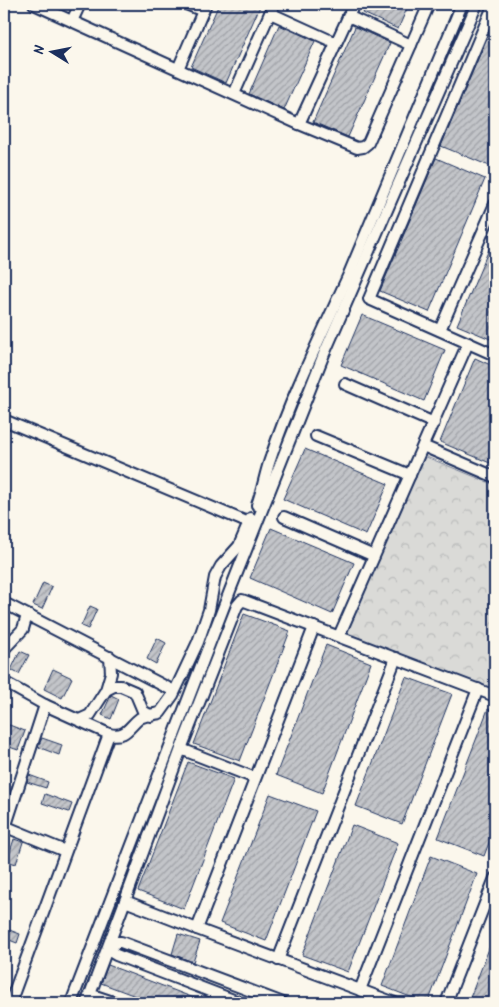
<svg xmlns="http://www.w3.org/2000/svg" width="499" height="1007" viewBox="0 0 499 1007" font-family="Kalam,sans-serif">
	<defs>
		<pattern id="park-crowns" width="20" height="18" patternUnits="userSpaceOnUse" patternTransform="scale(1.25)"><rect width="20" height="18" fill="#dadad7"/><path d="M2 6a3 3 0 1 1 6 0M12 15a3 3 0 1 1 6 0" fill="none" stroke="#babbbb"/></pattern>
		<pattern id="building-hatch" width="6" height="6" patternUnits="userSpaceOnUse" patternTransform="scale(1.25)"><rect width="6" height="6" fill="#c3c5c9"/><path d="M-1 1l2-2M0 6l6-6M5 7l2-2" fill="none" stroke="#9ea0a6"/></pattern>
	</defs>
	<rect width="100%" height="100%" fill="#fbf7ec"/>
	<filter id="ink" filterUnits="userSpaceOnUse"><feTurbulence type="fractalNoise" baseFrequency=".02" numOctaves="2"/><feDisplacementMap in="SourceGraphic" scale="10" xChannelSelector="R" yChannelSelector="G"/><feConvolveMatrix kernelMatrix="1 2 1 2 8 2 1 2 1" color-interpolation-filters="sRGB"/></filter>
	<g filter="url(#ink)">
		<path fill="url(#park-crowns)" stroke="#7a849a" d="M424,456L495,485V690L344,633Z"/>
		<g fill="url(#building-hatch)" stroke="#1b2f5e">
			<path d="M219,4H261L226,83L191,67Z"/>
			<path d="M367,4H409L398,29L363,13Z"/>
			<path d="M495,19V158L492,167L441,146Z"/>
			<path d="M279,25L315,41L284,110L249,94Z"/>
			<path d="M355,27L390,43L348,137L313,122Z"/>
			<path d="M436,158L485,179L429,312L380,291Z"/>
			<path d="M495,235V341L457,325Z"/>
			<path d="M362,315L445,350L424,401L341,365Z"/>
			<path d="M475,358L495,367V451L490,463L440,442Z"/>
			<path d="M305,449L388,484L366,535L283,499Z"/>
			<path d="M271,528L354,563L332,614L250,578Z"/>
			<path d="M43,583L52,587L42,609L33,605Z"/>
			<path d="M90,606L97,609L88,629L81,626Z"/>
			<path d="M244,614L290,631L240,761L194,744Z"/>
			<path d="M157,638L166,643L156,664L147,659Z"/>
			<path d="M326,645L371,663L322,793L276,775Z"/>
			<path d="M20,651L29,655L19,674L11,670Z"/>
			<path d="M53,669L72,678L62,698L44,689Z"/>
			<path d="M406,677L452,694L402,824L356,806Z"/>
			<path d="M111,695L119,699L111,719L102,715Z"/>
			<path d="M488,709L495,711V827L484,856L438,838Z"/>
			<path d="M4,723L25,731L18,750L4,745Z"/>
			<path d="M42,738L62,745L59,755L38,747Z"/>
			<path d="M188,762L234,779L184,909L138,891Z"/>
			<path d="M29,775L48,782L46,788L27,782Z"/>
			<path d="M45,794L72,804L69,812L42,803Z"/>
			<path d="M270,794L316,811L266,941L220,923Z"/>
			<path d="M352,825L398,843L348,972L302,955Z"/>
			<path d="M14,839L23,842L16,864L7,861Z"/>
			<path d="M431,856L477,874L428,1003H426L382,986Z"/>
			<path d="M4,928L20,934L17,943L4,938Z"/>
			<path d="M495,933V1003H468Z"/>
			<path d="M178,934L200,941L193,962L172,954Z"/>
			<path d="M108,965L207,1003H154L101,983Z"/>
		</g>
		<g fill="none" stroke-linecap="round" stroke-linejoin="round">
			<g stroke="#1b2f5e" stroke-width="14">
				<g id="minor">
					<path d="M34,4L299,124L357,148L363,147L368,143L429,4"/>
					<path d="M186,4L203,11"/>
					<path d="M494,4L369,299L495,355"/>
					<path d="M270,13L336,43"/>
					<path d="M348,16L411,45"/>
					<path d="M72,21L80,4"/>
					<path d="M178,69L206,4"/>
					<path d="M234,94L274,4"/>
					<path d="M299,124L354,4"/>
					<path d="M440,330L495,204"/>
					<path d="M345,384L434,423"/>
					<path d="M4,420L249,523"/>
					<path d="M316,436L410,475"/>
					<path d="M423,446L495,477"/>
					<path d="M257,505C263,489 265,473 271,457C292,394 322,334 349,274L462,4"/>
					<path d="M284,517L374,556"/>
					<path d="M4,603L174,691"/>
					<path d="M339,636L468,343"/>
					<path d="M4,649L23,629L27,615"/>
					<path d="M4,682L45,705L109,734C127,738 128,727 140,718C145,715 154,714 160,713L173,695L198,642L209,610L215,577L221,566L239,546L251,518"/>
					<path d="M106,690L111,673L110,657"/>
					<path d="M79,720L90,715L106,690L114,686H121L135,692L143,711L151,716"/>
					<path d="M181,749L255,778"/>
					<path d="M4,826L65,851"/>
					<path d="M4,831L45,705"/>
					<path d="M125,901L181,749L237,606L242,600L495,696"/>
					<path d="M197,929L314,627"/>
					<path d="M278,960L396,658"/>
					<path d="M360,990L478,689"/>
					<path d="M89,997L125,901L197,929L395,1003"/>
					<path d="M87,1001L89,997L92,995L116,1003"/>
					<path d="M10,1003L109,734"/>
					<path d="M71,1003L231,588L324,354L477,4"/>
					<path d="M241,1003L116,955L111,952L112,947L116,942H121L283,1003"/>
					<path d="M446,1003L495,878"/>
				</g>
			</g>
			<use href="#minor" stroke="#fbf7ec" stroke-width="10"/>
		</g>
	</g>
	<rect width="499" height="1007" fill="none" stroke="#fbf7ec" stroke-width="20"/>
	<rect x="10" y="10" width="479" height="987" fill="none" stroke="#1b2f5e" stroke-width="2" filter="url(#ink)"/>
	<g transform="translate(52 52) rotate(280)" stroke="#fbf7ec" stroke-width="4" paint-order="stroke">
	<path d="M0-4L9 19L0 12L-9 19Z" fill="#1b2f5e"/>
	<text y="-8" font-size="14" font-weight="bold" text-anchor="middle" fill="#1b2f5e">N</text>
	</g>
</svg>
